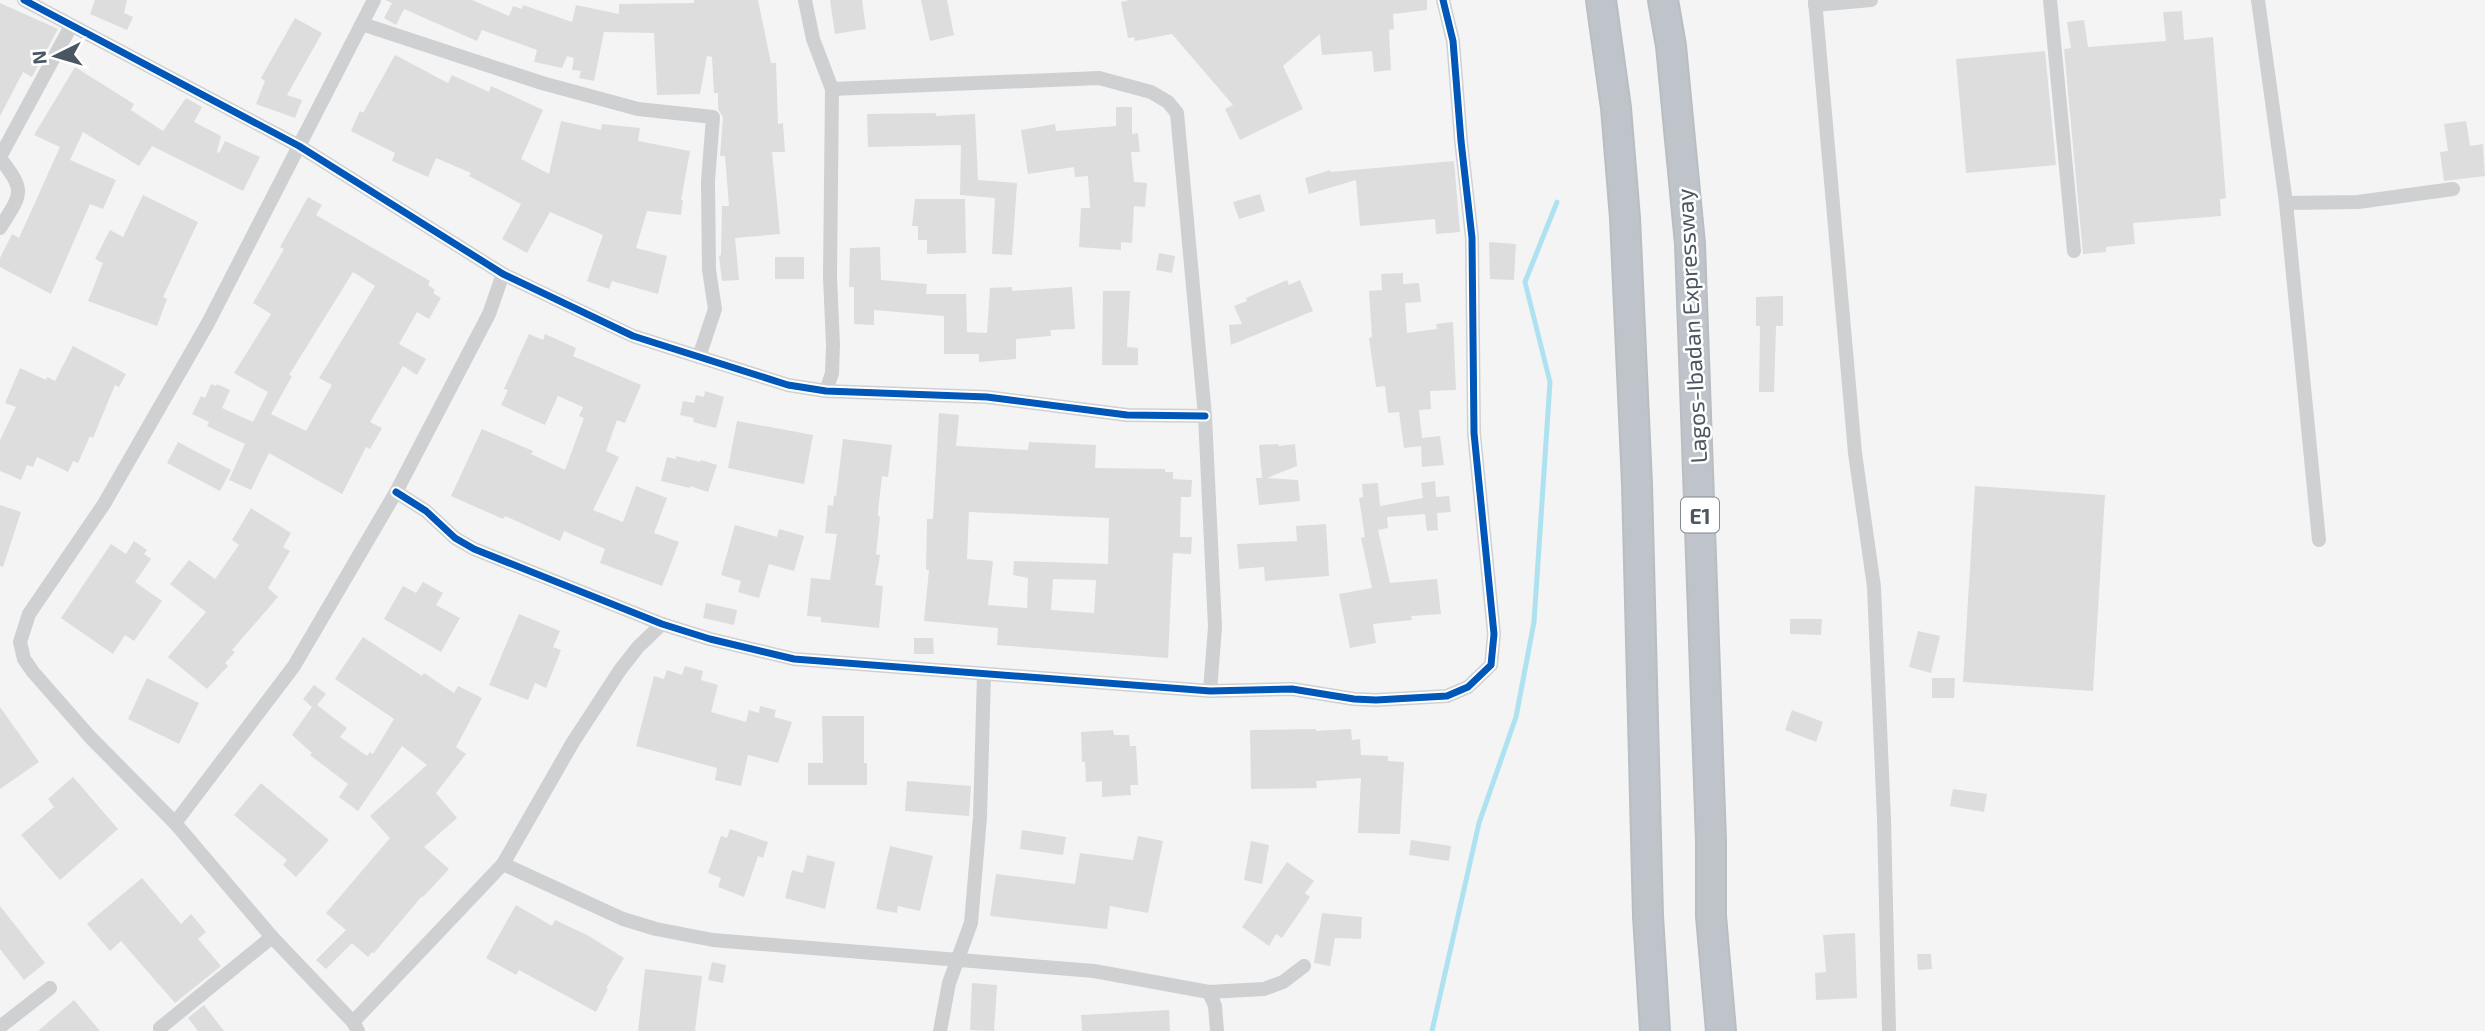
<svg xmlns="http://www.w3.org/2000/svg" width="2485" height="1031" viewBox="0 0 2485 1031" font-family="'Exo 2',sans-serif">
	<rect width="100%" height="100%" fill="#f4f4f4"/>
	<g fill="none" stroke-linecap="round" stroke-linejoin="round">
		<path stroke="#aee2f0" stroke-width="5" d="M1432,1031L1479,823L1516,717L1534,622L1550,382L1525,282L1557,202"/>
	</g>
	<g fill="#ddddde" fill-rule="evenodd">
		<path d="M95,0H127L124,13L133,17L127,30L90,14Z"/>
		<path d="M385,0H472L509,16L513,6L522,9L523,5L572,22L576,5L619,14V4L694,3V0H758L771,63H776L778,124L783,123L785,152H772L780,234L735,238L739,280L722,281L719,256L721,255L722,206H729L725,156H720L723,117L718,109V93H714L712,57L707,56L700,94L657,95L654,33L604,32L594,81L579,78L581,71L572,70L574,58L567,56L562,68L534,62L537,50L482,30L477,41L404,9L396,25L384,18L392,3Z"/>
		<path d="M830,0H862L866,29L835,34Z"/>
		<path d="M921,0H947L954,35L930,41Z"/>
		<path d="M1130,0H1427V10L1393,14L1394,29L1389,30L1391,70L1374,72L1372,51L1322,55L1320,34L1283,66L1303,109L1240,140L1225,109L1233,105L1172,34L1135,41L1134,37L1128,38L1121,2Z"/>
		<path d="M0,3L58,29L32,77L23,72L0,116Z"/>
		<path d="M2182,11L2184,40L2213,37L2226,198L2220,199L2221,216L2133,223L2135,244L2106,247V252L2083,254L2064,49L2071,48L2067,22L2084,20L2088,47L2166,41L2163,12Z"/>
		<path d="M295,18L322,33L287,95L302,100L295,118L256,104L265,81L261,78Z"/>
		<path d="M2045,51L2056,165L1966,173L1956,59Z"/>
		<path d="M395,55L448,83L452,75L489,92L491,86L543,110L521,159L549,174L561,121L601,130L602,124L640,128L638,141L690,151L681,200H683L681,215L647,211L636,248L667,256L658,294L612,281L609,289L587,281L603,235L550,212L527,253L502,239L521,204L469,176L471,173L436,158L428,177L392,161L395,153L351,131L360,111L363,113Z"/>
		<path d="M75,67L134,104L131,110L163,131L186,98L202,107L194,122L221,136L217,152L219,153L225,141L260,157L243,191L152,146L139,166L83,132L70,160L116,180L103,209L90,204L51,294L0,267V258L12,234L19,238L60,147L34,135Z"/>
		<path d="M1116,107H1132V134L1138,133L1140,152H1131L1134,182L1147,183L1145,207L1134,206L1132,243L1121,242V250L1079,247L1081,208H1090L1088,176L1075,177L1074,167L1028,174L1021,130L1055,124L1056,131L1116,126Z"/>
		<path d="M936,113V116L975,114L978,180L1017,183L1012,255L992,254L995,198L960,195L961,145L868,147L867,114Z"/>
		<path d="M2466,121L2470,146L2483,144L2485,176L2444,181L2440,152L2448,151L2444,124Z"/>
		<path d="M1454,161L1460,232L1436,234L1435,219L1360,226L1356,180L1309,194L1305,178L1330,170L1331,172Z"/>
		<path d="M1260,194L1265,211L1239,219L1233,202Z"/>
		<path d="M143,195L198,222L163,297L167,299L157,326L88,301L103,263L95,259L110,230L123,237Z"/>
		<path d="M308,197L322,205L316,215L430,281L428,285L435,290L433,293L441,298L429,319L417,312L399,344L426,359L417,375L403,366L370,422L382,428L370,449L366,447L342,494L269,453L251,490L229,480L245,444L207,426L209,422L192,414L201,396L205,398L211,384L216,386L217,384L230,390L222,408L253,422L268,392L234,373L271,314L253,303L284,249L280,247ZM353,272L375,286L319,378L332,385L306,431L271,414L292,376L289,375Z"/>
		<path d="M915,199H965L966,253L927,254V240H918V226H912Z"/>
		<path d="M1489,242L1516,244L1514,280L1490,279Z"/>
		<path d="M880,247L881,280L927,284L926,294H966L967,332L987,333L990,288L1012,287V291L1072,287L1075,329L1050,330L1051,336L1016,339V359L979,362V354H944V316L874,310V325L854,324V287H849L850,248Z"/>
		<path d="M1159,253L1175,256L1172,273L1156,270Z"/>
		<rect x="775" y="257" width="29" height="22"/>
		<path d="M1403,273V284L1419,283L1421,302L1405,303L1407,333L1437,329L1436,324L1453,322L1456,390L1430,391L1431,409L1419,410L1422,438L1440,436L1444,465L1422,467L1421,446L1404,448L1399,412L1388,413L1385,386L1376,387L1369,338L1372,337L1369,291L1382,290L1381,274Z"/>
		<path d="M1287,280L1289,285L1300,280L1313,311L1231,345L1229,325L1242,324L1234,306L1247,301L1246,298Z"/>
		<path d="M1103,291H1130L1127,347L1138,348V365H1102Z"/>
		<path d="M1783,296V326H1776L1774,392H1759L1760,326H1756V297Z"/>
		<path d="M529,334L543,340L545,334L576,348L573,356L641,385L625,423L617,420L606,451L619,457L593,510L623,522L636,486L667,498L654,533L679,542L662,586L600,563L605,549L564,531L560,541L505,516L503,519L451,496L482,429L533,451L531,454L565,470L584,418L579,416L583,407L558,396L545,425L501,405L508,390L504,389Z"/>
		<path d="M73,346L126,374L119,387L115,385L93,438L90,436L78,463L73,461L68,472L37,457L33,467L27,465L21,480L0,471V440L16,407L5,403L20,368L46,380L47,377L55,381Z"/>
		<path d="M705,391L724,397L716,428L693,422L694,418L680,415L683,401L694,403L696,395L704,397Z"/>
		<path d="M939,413L959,415L956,446L1028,450L1029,442L1096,445L1095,468L1165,469V472H1173V479L1192,480L1191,497H1181L1180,537H1192L1191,554L1173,553L1168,658L997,645L998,628L924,621L929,570H926L927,519H933ZM969,512L1109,518L1108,564L1014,561L1013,575L1028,578L1027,608L988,605L993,561L967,559ZM1053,579L1096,580L1094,613L1051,610Z"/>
		<path d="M737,421L813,435L804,484L728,468Z"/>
		<path d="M843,439L892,445L888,477L882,476L878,511V516L880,517L876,554L880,555L875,585L883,586L879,628L821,622V617L807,616L811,578L830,580L837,534L825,533L828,505L833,506L834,496H836Z"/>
		<path d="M178,442L231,470L220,491L167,463Z"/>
		<path d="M1278,444L1279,446L1295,444L1297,466L1267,478L1298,480L1300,501L1259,505L1256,478H1262L1259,445Z"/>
		<path d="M676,456L700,462L701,460L717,465L708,492L690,486V488L661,481L667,457L676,459Z"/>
		<path d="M1435,481L1436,497L1449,496L1451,512L1437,513L1438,530L1427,531L1425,514L1387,517L1388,528L1378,530L1390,583L1437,579L1441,614L1411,616L1412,620L1373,624L1376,643L1350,648L1339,594L1372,588L1361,538L1365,537L1359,498L1363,497L1362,484L1378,483L1380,506L1423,498L1421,483Z"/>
		<path d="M1975,486L2105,495L2093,691L1963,682Z"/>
		<path d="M0,505L21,512L3,567L0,566Z"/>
		<path d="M251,508L291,533L283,547L290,551L268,588L278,597L232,650L235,652L225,663L228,666L207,689L168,657L206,612L170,584L189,560L215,579L239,545L232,540Z"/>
		<path d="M1326,524L1329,576L1265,581L1264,567L1239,569L1237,544L1297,541L1296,526Z"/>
		<path d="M735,525L777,537L779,529L804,536L794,571L769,564L759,598L738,592L741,581L721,575Z"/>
		<path d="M134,541L147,550L144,554L151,559L135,582L162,601L134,641L125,635L113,654L61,618L111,544L126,554Z"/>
		<path d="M423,582L443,593L436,605L460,618L441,652L384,619L403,586L416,593Z"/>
		<path d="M706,603L737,610L734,625L703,618Z"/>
		<path d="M519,614L560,631L553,647L561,650L546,688L535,683L528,700L489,685Z"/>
		<path d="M1790,619H1822L1821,635L1790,634Z"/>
		<path d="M1918,631L1940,636L1931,673L1909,667Z"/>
		<path d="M363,637L422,676L424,673L454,693L458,686L482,698L456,747L466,754L436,793L457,818L424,847L449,869L423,897L422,896L374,953L372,952L368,957L352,943L326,969L316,960L346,930L326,913L390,838L370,816L427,765L402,746L358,811L339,797L348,784L310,755L312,753L292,735L312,707L303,699L314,685L326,694L317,705L347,728L340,737L367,756L370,752L373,754L394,719L335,679Z"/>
		<path d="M914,638H933L934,654H914Z"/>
		<path d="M685,666L703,671L701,680L718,685L711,712L746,722L749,710L759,713L760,706L776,710L774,717L792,722L778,763L748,755L741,786L715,780L717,768L636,746L654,676L664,679L667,670L682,675Z"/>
		<path d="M147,678L199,703L179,744L128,719Z"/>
		<path d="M1932,678H1955L1954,698H1932Z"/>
		<path d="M0,707L39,762L0,789Z"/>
		<path d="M1792,710L1823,722L1816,742L1785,730Z"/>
		<path d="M822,716H864V763H867V785H808V763H823Z"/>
		<path d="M1316,729V731L1351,729L1352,740L1360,739L1361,755L1388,756V761L1404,762L1400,834L1358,833L1361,778L1316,781L1317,788L1251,789L1250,730Z"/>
		<path d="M1113,730L1114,735H1129L1130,746H1136L1138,785H1130L1131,795L1102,797V781L1086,782L1085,762H1082L1081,732Z"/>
		<path d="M73,777L118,829L60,880L21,835L54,807L48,799Z"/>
		<path d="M907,781L971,786L969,816L905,811Z"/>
		<path d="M261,783L329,840L296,877L283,865L287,860L234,815Z"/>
		<path d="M1953,789L1987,794L1984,812L1950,806Z"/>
		<path d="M730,829L768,842L763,858L758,856L744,897L718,887L721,878L708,873L721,836L727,838Z"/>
		<path d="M1022,830L1066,837L1063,855L1020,849Z"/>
		<path d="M1138,836L1163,841L1148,913L1110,906L1107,929L990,916L996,874L1075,884L1080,853L1133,860Z"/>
		<path d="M1411,840L1451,846L1449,861L1409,855Z"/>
		<path d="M1251,841L1269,845L1262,884L1244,880Z"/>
		<path d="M890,846L933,856L920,911L898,906L897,913L876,909Z"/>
		<path d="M807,855L835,862L825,909L785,898L792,870L803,873Z"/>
		<path d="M1287,862L1314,881L1305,893L1310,897L1282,938L1276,934L1269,946L1242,927Z"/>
		<path d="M142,878L181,924L191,914L206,932L198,939L221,966L175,1003L121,941L110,951L87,924Z"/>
		<path d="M516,905L552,926L555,920L589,936L624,958L606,988L608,989L596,1012L519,970L516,975L486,958Z"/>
		<path d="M0,906L45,963L24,980L0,949Z"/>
		<path d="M1322,913L1362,917L1361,939L1335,938L1330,966L1314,963Z"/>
		<path d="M1855,933L1857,998L1816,1000L1815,973L1826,972L1823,935Z"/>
		<path d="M1917,954H1931L1932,969L1918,970Z"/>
		<path d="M712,962L726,965L723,983L708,980Z"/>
		<path d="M645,969L702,976L695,1031H638Z"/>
		<path d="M972,983L997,985L994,1031L970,1030Z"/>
		<path d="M74,1000L100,1031H38Z"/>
		<path d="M204,1005L224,1031H198L188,1018Z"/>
		<path d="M1169,1010L1170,1031H1082L1081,1015Z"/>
	</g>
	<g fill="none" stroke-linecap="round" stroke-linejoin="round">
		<g stroke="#b9bec3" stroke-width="32">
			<g id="motorway">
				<path d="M1601,0L1616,108L1625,218L1637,484L1648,916L1655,1031"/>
				<path d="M1663,0L1671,46L1690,244L1711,841V916L1721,1031"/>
			</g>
		</g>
		<g stroke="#ced0d2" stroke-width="14">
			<path d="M24,0L299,146L503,274L633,336L788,385L826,391L987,397L1127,415L1205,416"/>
			<path d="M805,0L813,39L832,89L830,277L833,345L832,373L826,391"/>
			<path d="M1815,0L1855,453L1874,587L1884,819L1889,1031"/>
			<path d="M2050,0L2074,251"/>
			<path d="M2258,0L2286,203L2319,540"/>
			<path d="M1815,5L1871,0"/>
			<path d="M362,24L542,83L638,109L713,117L708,181L709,270L715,309L699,357"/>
			<path d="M832,89L1099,78L1151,92L1168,102L1177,113L1205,416L1215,627L1210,691"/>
			<path d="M0,157L71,26"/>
			<path d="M0,158C26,192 22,193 0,228"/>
			<path d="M2286,203L2358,202L2453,189"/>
			<path d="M396,492L426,511L455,538L474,549L662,624L710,639L794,659L1210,691L1292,689L1354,699L1376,700L1447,696L1468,687L1491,665L1494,634L1474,433L1472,238L1461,141L1453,41L1443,0"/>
			<path d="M175,823L294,666L396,492L489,314L503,274"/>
			<path d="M503,864L623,919L656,929L713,940L1094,971L1209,992L1264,989L1283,982L1304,966"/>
			<path d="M1209,992L1215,1006L1217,1031"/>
			<path d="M353,1022L503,864L573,742L620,670L638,647L662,624"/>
			<path d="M0,1027L50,988"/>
			<path d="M160,1028L272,937"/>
			<path d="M358,1031L353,1022L272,937L175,823L91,738L33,672L24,659L20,642L29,614L104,504L208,323L374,0"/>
			<path d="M940,1031L949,983L971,923L980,817L984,674"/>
		</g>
		<use href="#motorway" stroke="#bec4c9" stroke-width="28"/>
		<g stroke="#fff" stroke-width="11">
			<g id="cycleway">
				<path d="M24,0L299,146L503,274L633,336L788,385L826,391L987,397L1127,415L1205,416"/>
				<path d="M396,492L426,511L455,538L474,549L662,624L710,639L794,659L1210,691L1292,689L1354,699L1376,700L1447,696L1468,687L1491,665L1494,634L1474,433L1472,238L1461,141L1453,41L1443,0"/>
			</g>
		</g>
		<use href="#cycleway" stroke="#0057b8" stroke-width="7"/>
	</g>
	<g text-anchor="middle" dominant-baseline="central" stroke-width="5" stroke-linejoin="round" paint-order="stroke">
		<rect fill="#fff" stroke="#808990" stroke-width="2" x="1681" y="497.5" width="38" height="35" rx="5"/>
		<g font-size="21" font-weight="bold" fill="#4a5661">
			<text x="1700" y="515">E1</text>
		</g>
		<g font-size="23" fill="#4a5661" stroke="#fff">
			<text transform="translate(1691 326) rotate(-93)">Lagos-Ibadan Expressway</text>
		</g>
	</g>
	<g transform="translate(56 56) rotate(265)" stroke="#ffffff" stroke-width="5" paint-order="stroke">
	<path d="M0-5L12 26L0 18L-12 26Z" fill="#4a5661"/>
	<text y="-10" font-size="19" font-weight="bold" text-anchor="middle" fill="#4a5661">N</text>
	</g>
</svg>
